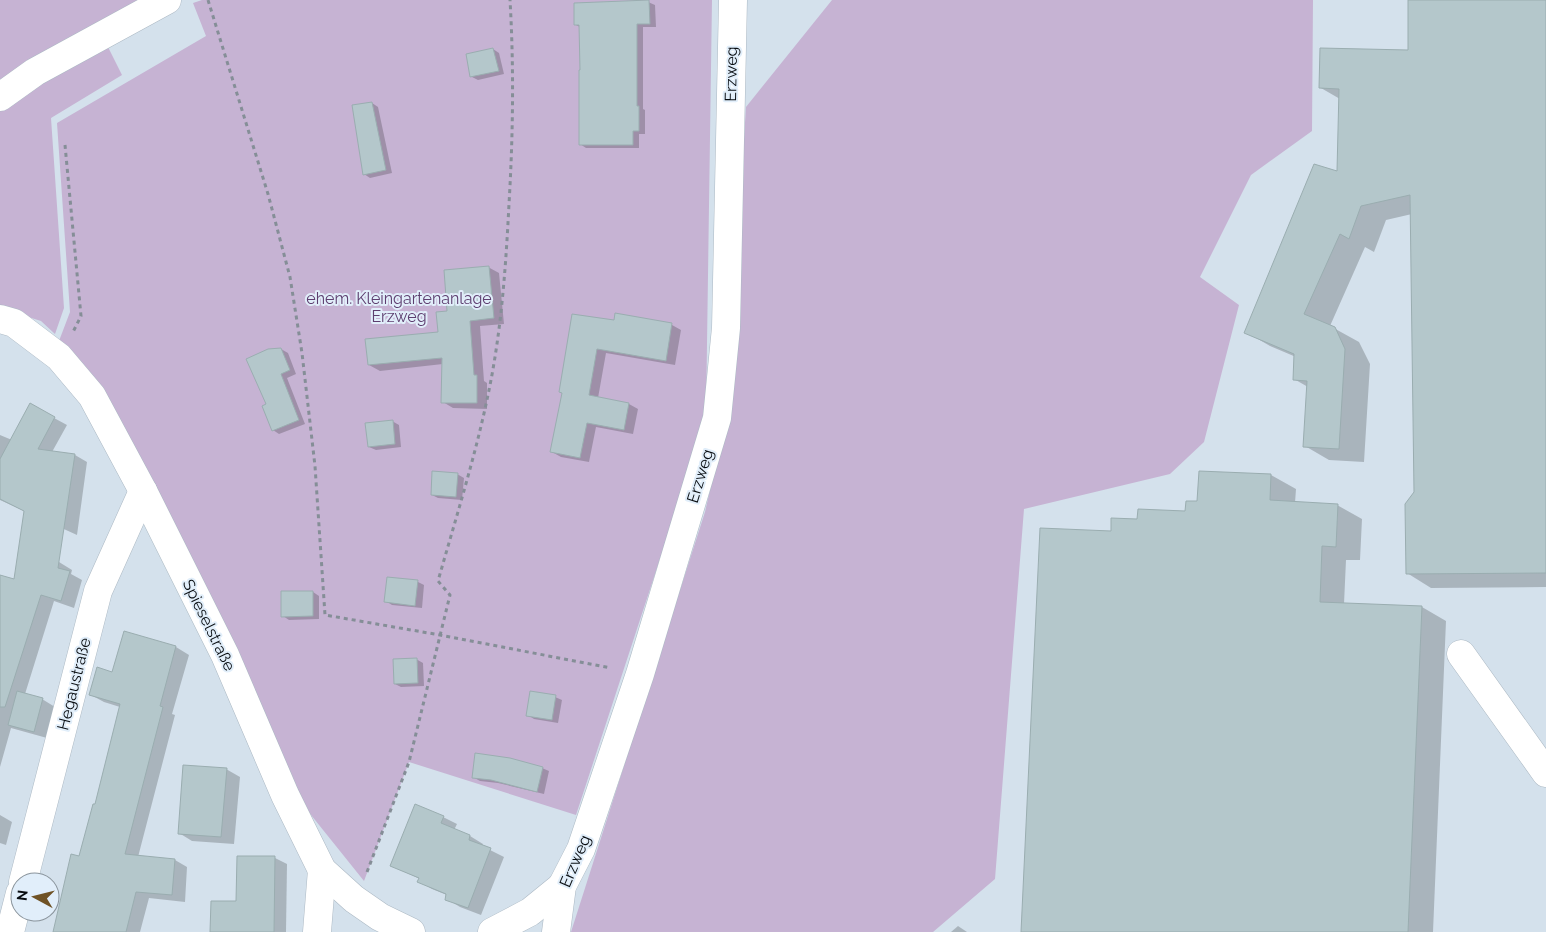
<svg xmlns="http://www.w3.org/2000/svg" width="1546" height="932" viewBox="0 0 1546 932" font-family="Raleway,sans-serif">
	<rect width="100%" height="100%" fill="#d4e1ec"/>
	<g fill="#c6b3d3">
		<path d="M0,0H142L0,86Z"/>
		<path d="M202,0H712L706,413L675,513L576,815L409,762L364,881L295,795L59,341L70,312L57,123L206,36L193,3Z"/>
		<path d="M832,0H1313L1312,131L1251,175L1200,277L1239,305L1204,442L1170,474L1024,509L995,879L933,932H571L705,512L726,421L746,107Z"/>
		<path d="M107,45L122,75L51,118L64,308L55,334L41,321L0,308V104Z"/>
	</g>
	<g fill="#0003">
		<path d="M1409,0H1546V587L1431,588L1407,573L1415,493L1412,214L1386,220L1374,252L1365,247L1330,326L1359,342L1370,364L1364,462L1329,460L1305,446L1308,387L1294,379L1296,357L1270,346L1246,332L1338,173L1340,99L1321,88L1410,51Z"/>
		<path d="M648,2L655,5L656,27H643V109L645,110V134H639V148H586L580,144V27L576,25Z"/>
		<path d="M493,49L499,53L504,74L478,80L472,77Z"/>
		<path d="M372,103L378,107L392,173L370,178L364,174Z"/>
		<path d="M488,267L499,273L504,324L480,326L484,381L487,383V409L453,408L443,402V364L380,371L369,365L440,333L449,313Z"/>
		<path d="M616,315L672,325L681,330L675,365L606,353L598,398L629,404L638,409L633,434L596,427L589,462L561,457L552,452L563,393L615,322Z"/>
		<path d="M281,349L288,353L296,374L287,378L305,424L279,434L273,430L268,405Z"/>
		<path d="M30,405L67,425L52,452L75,455L87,462L77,535L0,500V435L12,440Z"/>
		<path d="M392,421L399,425L401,447L376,450L369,447Z"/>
		<path d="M1200,472L1271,475L1296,489L1295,503L1337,505L1362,519L1360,560H1346L1344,604L1422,607L1446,621L1433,932H1023L1112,532L1139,521L1186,513L1198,502Z"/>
		<path d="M457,474L464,478L462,500L438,498L432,495Z"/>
		<path d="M20,550L59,562L72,570L71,574L82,580L74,608L54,601L25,694L42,699L55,707L47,738L11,728L0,767V586L15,581Z"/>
		<path d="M418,582L424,585L422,608L392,605L386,601Z"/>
		<path d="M313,592L319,596V619L289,620L283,616Z"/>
		<path d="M125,633L176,647L189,655L172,714L175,715L138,857L175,860L187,867L185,902L149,898L140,932H54L80,858L96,806L120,707L104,702L91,695L113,673Z"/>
		<path d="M416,659L423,663L424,686L401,687L395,684Z"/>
		<path d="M555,697L562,700L558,723L534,719L528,715Z"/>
		<path d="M542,768L549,771L544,794L498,783L480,781L473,777Z"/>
		<path d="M226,769L240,777L234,844L192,841L179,833Z"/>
		<path d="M0,815L12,822L6,845L0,843Z"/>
		<path d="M443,817L457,824L454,830L470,836L483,844L482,846L504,857L481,915L460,907L447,899V895L432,889L419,881L420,879L392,866Z"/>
		<path d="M275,858L287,864L286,932H211Z"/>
		<path d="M958,926L967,932H951Z"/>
	</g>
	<g fill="#b4c7cb" stroke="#9aadb0">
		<path d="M649,0L650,24H637V106H639V131H633V145H579V70H580L579,25H574V3Z"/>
		<path d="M1408,0H1546V573L1406,574L1405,504L1414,492L1410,195L1361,206L1349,239L1340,234L1304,314L1335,327L1345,349L1339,449L1303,447L1307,381L1293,380L1294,354L1244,333L1314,164L1337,171L1339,89L1319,88L1320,48L1408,50Z"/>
		<path d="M493,48L499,71L470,77L466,54Z"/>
		<path d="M372,102L386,170L363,175L352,105Z"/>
		<path d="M489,266L494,318L470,321L474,375H477V403H441L442,358L368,365L365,339L438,332L436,312L447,311L444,270Z"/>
		<path d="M615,313L672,323L666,361L597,349L589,395L629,403L624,430L587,423L580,458L550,452L562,393L559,392L572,314L614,320Z"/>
		<path d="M281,348L290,370L281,374L299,420L272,431L262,406L266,404L246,359L268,349Z"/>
		<path d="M30,403L55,417L38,449L75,454L58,568L70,571L61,601L41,595L5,707H0V575L14,579L24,511L0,499V459Z"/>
		<path d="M393,420L395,444L368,447L365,423Z"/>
		<path d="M432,471L458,473L456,497L431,495Z"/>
		<path d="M1199,471L1271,474L1270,500L1338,504L1336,547L1322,546L1320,602L1422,606L1408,932H1021L1040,528L1111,531V518L1137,519L1138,509L1185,511L1186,501H1197Z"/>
		<path d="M387,577L418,580L415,606L384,602Z"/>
		<path d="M281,591H313V616L281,617Z"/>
		<path d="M124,631L176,646L160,706L163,707L125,854L175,859L172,895L136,892L126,932H53L71,854L79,856L93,804H95L120,704L89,695L97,667L112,672Z"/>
		<path d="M417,658L418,683L394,684L393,659Z"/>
		<path d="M17,691L43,698L34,732L8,725Z"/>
		<path d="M530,691L556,695L552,720L526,716Z"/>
		<path d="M475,753L510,758L543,767L537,792L491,780L472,778Z"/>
		<path d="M183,765L227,768L221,837L178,834Z"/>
		<path d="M415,804L444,816L441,823L470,835L469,840L491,848L468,908L445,900L446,894L417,882L419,878L390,866Z"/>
		<path d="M237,856H275L274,932H210L211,901H236Z"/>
	</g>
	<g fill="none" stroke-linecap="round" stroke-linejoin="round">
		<g stroke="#acb9c4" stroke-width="29">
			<g id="minor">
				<path d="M0,97L35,72L167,0"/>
				<path d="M0,319L14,323L59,357L92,396L143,491L225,655L285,795L322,870L354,899L380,917L411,932"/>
				<path d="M1461,654L1546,773"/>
				<path d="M23,882L98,591L143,491"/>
				<path d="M10,932L20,893"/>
				<path d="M317,932L322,870"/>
				<path d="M492,932L530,912L562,886"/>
				<path d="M556,932L562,886L581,849L640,674L717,418L726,328L733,0"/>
			</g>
		</g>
		<g stroke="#858e97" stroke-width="3" stroke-dasharray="4 4" stroke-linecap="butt">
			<path d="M208,0L268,194L290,277L302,353L315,466L325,615L440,635L611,668"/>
			<path d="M65,145L81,316L73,332"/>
			<path d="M367,872L409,762L450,595L438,581C457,514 478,448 491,380C502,322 506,263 509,204C513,136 514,68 510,0"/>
		</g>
		<use href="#minor" stroke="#fff" stroke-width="28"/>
	</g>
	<g text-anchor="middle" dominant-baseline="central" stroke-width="4" stroke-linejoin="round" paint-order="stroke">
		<g font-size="16" fill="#080c10" stroke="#e1eefa">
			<text transform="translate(731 74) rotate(-89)">Erzweg</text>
			<text transform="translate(700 476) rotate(-73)">Erzweg</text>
			<text transform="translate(209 625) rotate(64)">Spieselstraße</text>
			<text transform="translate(74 684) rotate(-76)">Hegaustraße</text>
			<text transform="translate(575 861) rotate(-67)">Erzweg</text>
		</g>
		<g font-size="16" fill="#5d3e6f" stroke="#e1eefa">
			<text x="399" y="298">ehem. Kleingartenanlage<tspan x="399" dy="18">Erzweg</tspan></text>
		</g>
	</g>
	<g transform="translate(35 897) rotate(277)"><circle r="24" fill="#e1eefa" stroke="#8a949c"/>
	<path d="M0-4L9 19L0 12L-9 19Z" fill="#6f5225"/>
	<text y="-8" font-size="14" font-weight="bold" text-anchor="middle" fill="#080c10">N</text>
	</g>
</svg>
